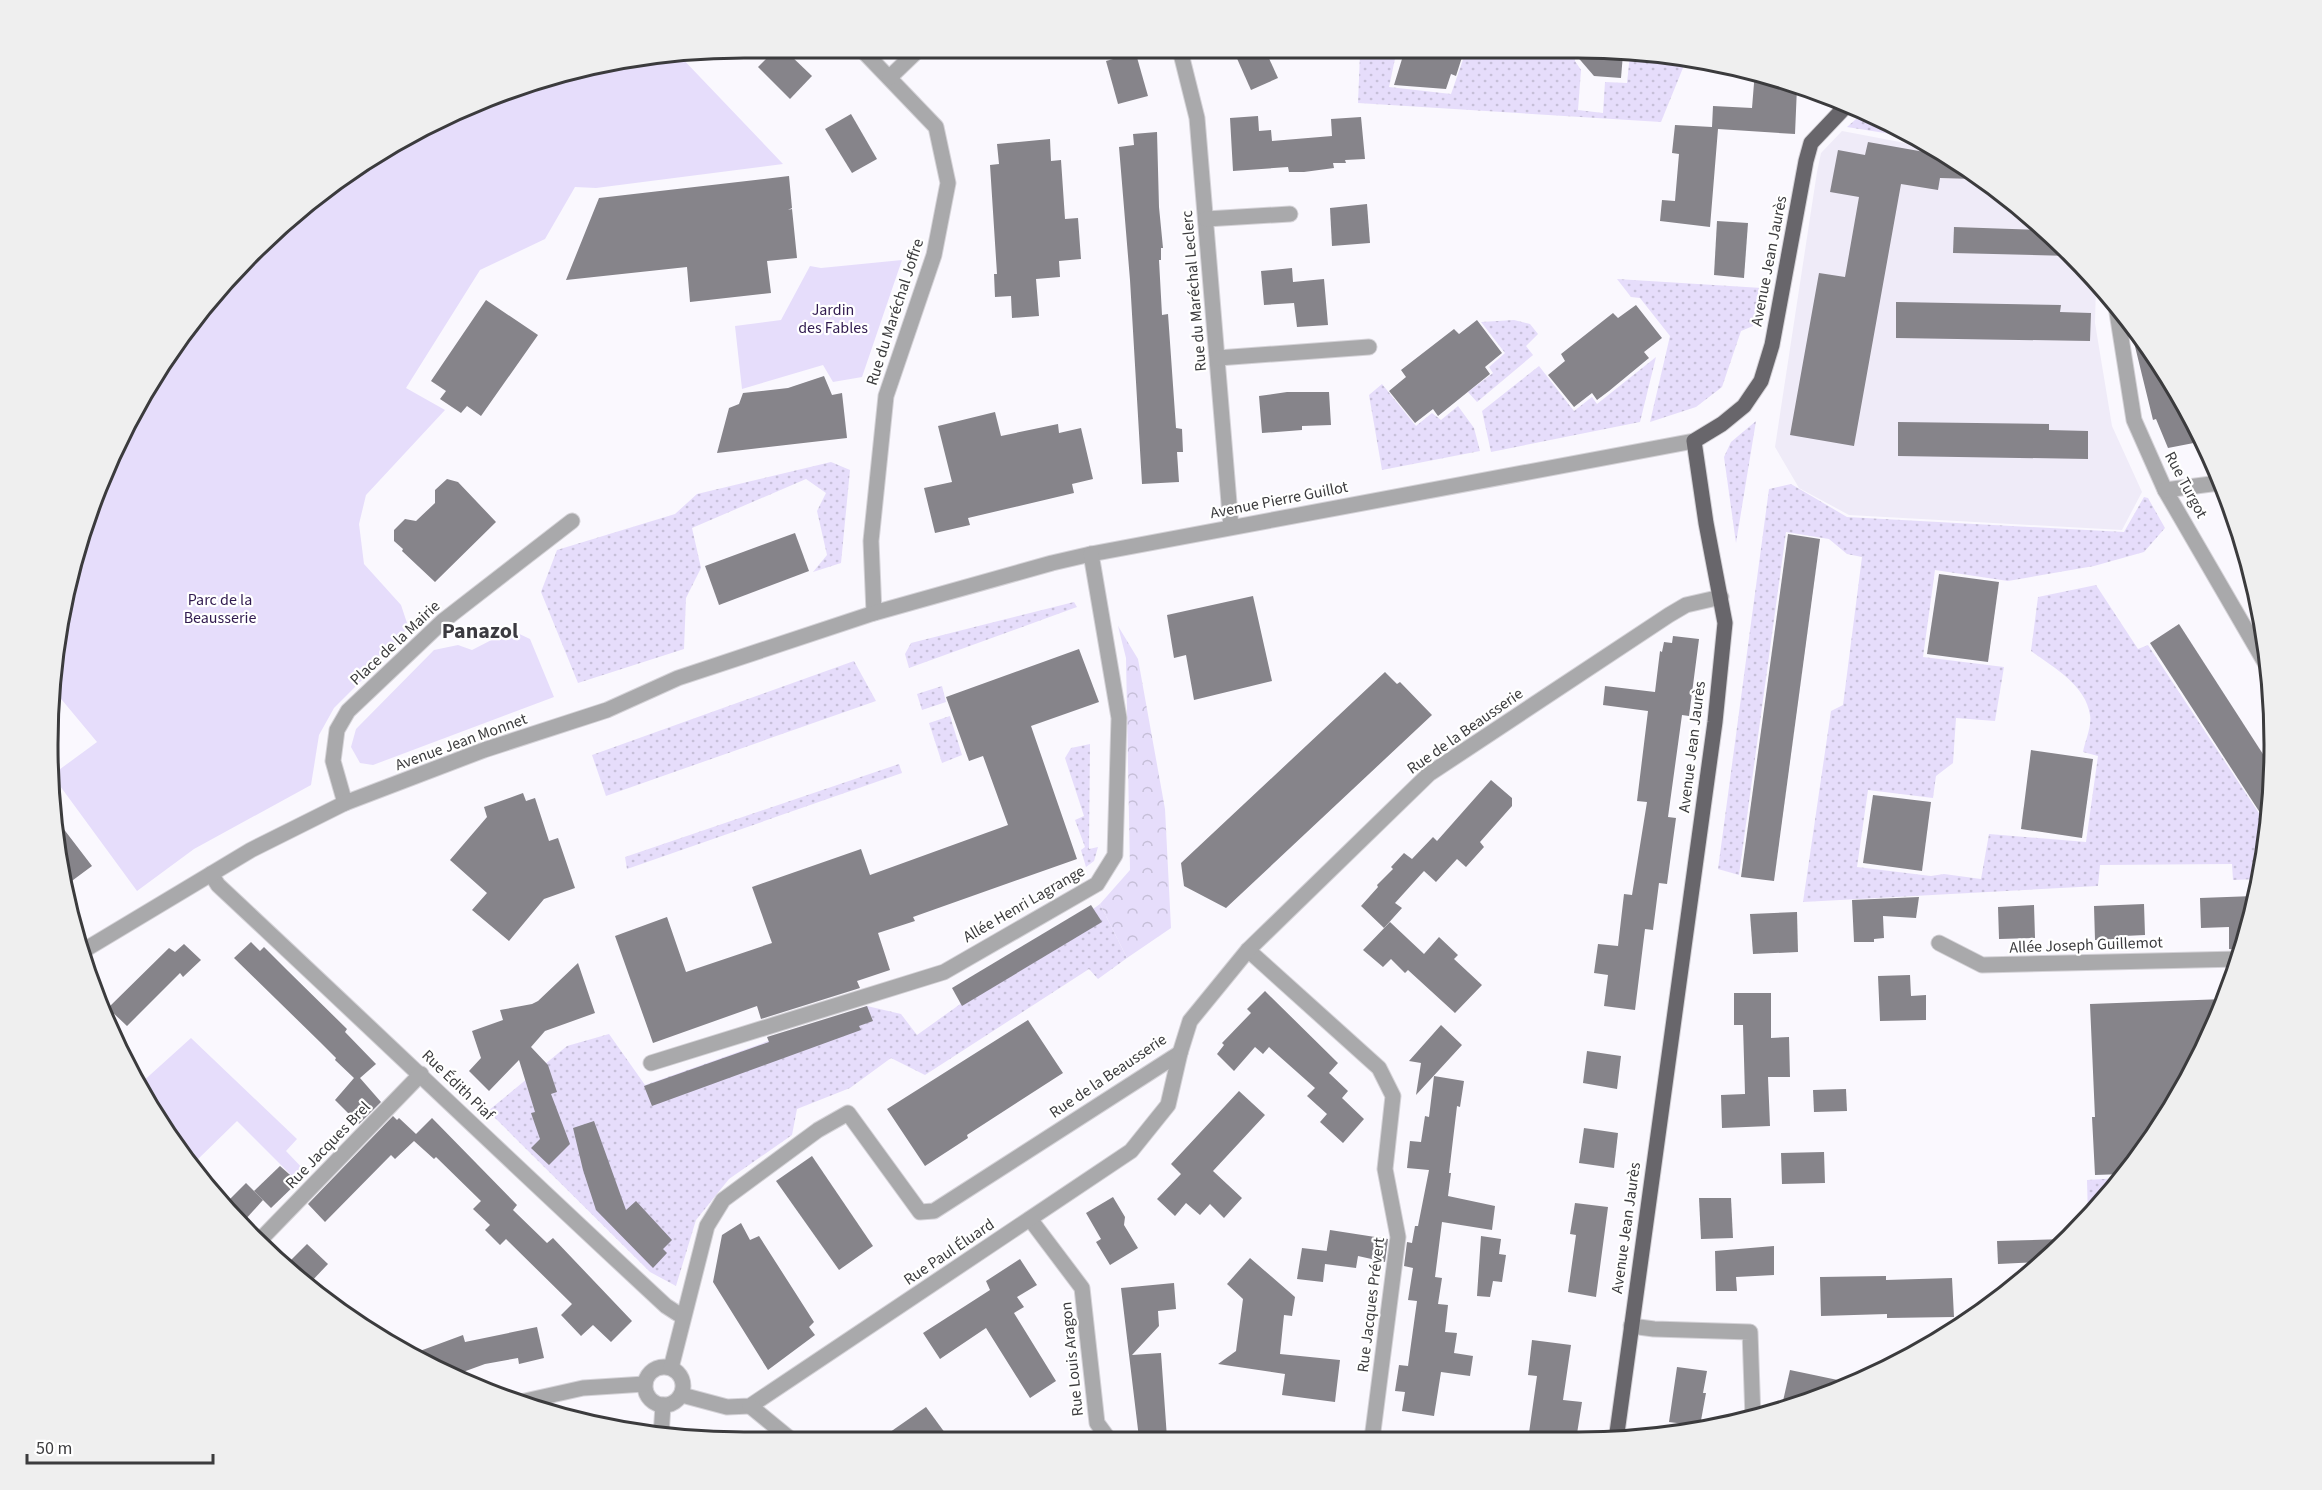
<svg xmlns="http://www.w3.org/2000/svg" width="2322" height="1490" viewBox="0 0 2322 1490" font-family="'Source Sans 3',sans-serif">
	<defs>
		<pattern id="grass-dots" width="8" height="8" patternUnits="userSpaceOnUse" patternTransform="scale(1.5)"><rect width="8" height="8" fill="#e6ddfb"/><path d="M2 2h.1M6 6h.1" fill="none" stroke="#c6bfd8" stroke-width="1.8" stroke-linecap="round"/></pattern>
		<pattern id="forest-crowns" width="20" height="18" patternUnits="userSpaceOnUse" patternTransform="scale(1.5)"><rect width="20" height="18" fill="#e6ddfb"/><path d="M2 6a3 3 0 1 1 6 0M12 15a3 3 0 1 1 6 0" fill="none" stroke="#c6bfd8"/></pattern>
	</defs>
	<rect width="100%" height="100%" fill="#faf8fe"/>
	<path fill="#efebf8" d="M1842,131L1926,147L2036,221L2096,284L2095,323L2112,426L2142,492L2122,530L1849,515L1799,488L1775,447L1817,172L1821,153Z"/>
	<g fill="url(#grass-dots)">
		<path d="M1360,54H1396L1389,87L1451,94L1465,54H1575V61L1581,70L1578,110L1603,113L1605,82L1627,83L1630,54H1668L1687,58L1661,122L1358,103Z"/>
		<path d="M1864,112L1885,120L1910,137L1847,127Z"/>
		<path d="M1617,279L1762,288L1753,326L1741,331L1722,387L1696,407L1650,422L1670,336L1640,298L1631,297Z"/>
		<path d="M1514,320L1530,324L1538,334L1526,346L1533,355L1477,402L1468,392L1493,373L1489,367L1505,353L1481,322Z"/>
		<path d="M1656,357L1640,422L1491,452L1482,411L1539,366L1574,411L1592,397L1597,404Z"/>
		<path d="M1382,384L1416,426L1432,413L1441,420L1458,406L1474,428L1480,451L1382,470L1369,395Z"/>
		<path d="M1756,421L1736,543L1724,457L1731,442Z"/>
		<path d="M831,462L850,470L841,563L813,572L827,555L817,511L826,493L806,479L692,528L701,568L686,598L684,649L578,683L541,592L557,550L675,514L697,494Z"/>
		<path d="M1791,484L1847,517L2124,532L2144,497L2148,498L2165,528L2144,552L2094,566L2008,581L1935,570L1923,657L2004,667L1995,721L1956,718L1953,763L1936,776L1933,798L1868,790L1857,867L1931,876L1944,874L1981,879L1989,834L2086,842L2098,756L2083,752C2085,741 2092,726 2090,715C2086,685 2053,667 2031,651L2038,597L2096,585L2138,649L2148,645L2268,827L2258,879L2233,880L2232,864L2100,865L2098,886L1803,902L1831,711L1843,705L1862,557L1847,554L1829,539L1786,532L1739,875L1718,869L1769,489Z"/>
		<path d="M1074,602L1077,607L909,668L905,654L911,643Z"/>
		<path d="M854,661L876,701L606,796L592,755Z"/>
		<path d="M942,686L946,702L922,710L917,694Z"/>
		<path d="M950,716L962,755L942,763L929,723Z"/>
		<path d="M1090,744L1089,849L1098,847L1094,861L1086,867L1081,850L1085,847L1075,820L1084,816L1065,758L1071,748Z"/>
		<path d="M899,764L902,773L627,869L625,857Z"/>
		<path d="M1100,904L1127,958L1098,979L1089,969L925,1075L891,1058L850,1088L797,1109L792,1135L729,1179L696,1220L676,1286L650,1272L488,1111L567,1046L609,1034L645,1085L867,1006L901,1014L917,1035Z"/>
		<path d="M2120,1178L2101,1204L2088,1217L2087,1180Z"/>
	</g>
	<path fill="url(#forest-crowns)" d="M1118,626L1138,659L1165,809L1171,928L1127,958L1100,904L1130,870L1126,658Z"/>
	<g fill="#e6ddfb">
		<path d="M654,54H678L783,164L596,188L575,187L545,239L480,270L406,388L445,410L366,495L359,524L364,564L401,605L407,623L402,640L334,708L319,735L311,785L194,849L137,891L52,775L97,742L52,688L85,521L141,397L192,321L252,252L357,166L521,85Z"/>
		<path d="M902,260L862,377L833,382L823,365L742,389L735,326L781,320L810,266L821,268Z"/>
		<path d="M511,630L530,639L554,697L373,765L360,763L351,747L356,729L434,650L458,645L472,650Z"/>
		<path d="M191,1038L297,1139L286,1151L307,1173L298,1182L237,1121L193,1164L165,1132L140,1084Z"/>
	</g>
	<g fill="#86848a">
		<path d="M771,54H789L812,76L790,99L758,67Z"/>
		<path d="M1131,54H1136L1148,96L1118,104L1106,61Z"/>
		<path d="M1235,54H1267L1278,78L1251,90Z"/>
		<path d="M1401,54H1463L1456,76L1451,74L1446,89L1394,85L1402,59Z"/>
		<path d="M1575,54H1623L1621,78L1594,76Z"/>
		<path d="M1755,71L1797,87L1795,134L1718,129L1710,227L1660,221L1662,200L1675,201L1679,154L1672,153L1675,125L1712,127L1713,106L1752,108Z"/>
		<path d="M851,114L877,159L852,173L825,129Z"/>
		<path d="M1258,116L1259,131L1271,130L1272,141L1332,136L1331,119L1361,117L1365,159L1345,160L1346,163H1333L1334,168L1304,172H1289L1288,167L1233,171L1230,118Z"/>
		<path d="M1157,132L1159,207L1163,248H1161V260H1159L1162,315L1168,314L1176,428L1182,429L1183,452H1177L1179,482L1142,484L1130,280L1119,147L1134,145L1133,134Z"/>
		<path d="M1050,139L1051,161L1061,160L1065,219L1078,218L1081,259L1059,261L1060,277L1036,279L1039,316L1012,318L1011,296L995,297L994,274H997L990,165L999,164L997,144Z"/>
		<path d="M1868,142L1936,154L1974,179L1940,178L1938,190L1901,184L1854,446L1790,435L1819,273L1845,277L1859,197L1830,192L1838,150L1865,155Z"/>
		<path d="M789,176L792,208L788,210L792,209L797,258L767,261L771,293L690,302L687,267L566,280L599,198Z"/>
		<path d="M1367,204L1370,243L1332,246L1330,208Z"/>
		<path d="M1717,221L1748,223L1744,278L1714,275Z"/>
		<path d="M1954,227L2045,230L2070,256L1953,253Z"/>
		<path d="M1292,268L1293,282L1324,279L1328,325L1297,327L1294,303L1264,305L1261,271Z"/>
		<path d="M486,300L538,335L481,416L467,406L461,413L440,399L446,391L431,381Z"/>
		<path d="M1896,302L2061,305L2060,312L2091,313L2090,341L1896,338Z"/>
		<path d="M1636,305L1662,338L1644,352L1649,358L1609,391L1597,400L1592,393L1574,407L1548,375L1565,361L1561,354L1613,313L1618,318Z"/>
		<path d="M1477,320L1502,353L1485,367L1490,374L1438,416L1433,409L1415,423L1389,391L1406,377L1401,370L1454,329L1459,334Z"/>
		<path d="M2135,328L2175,394L2180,414L2187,413L2204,441L2168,448L2156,419L2153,420L2131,330Z"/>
		<path d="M824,376L832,395L842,393L847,438L717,453L729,408L739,404L743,393L788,388Z"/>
		<path d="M1287,392H1329L1331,425L1302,426V430L1262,433L1259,396Z"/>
		<path d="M995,412L1001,436L1058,424L1059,433L1081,428L1093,479L1072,484L1074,493L968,518L970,525L935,533L924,488L952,482L938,426Z"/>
		<path d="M1898,422L2049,424V430L2088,431V459L1898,456Z"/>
		<path d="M447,479L458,482L496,522L435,582L402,551L403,549L394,541V530L405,519L416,521L435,503V490Z"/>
		<path d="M795,533L809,571L719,605L705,566Z"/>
		<path d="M1788,534L1820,539L1774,881L1741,877Z"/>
		<path d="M1939,574L1999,582L1988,662L1927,654Z"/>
		<path d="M1253,596L1272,681L1194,700L1186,655L1174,658L1167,615Z"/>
		<path d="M2179,624L2270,765L2268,825L2150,643Z"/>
		<path d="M1673,636L1699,639L1689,716L1682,715L1668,817L1676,818L1667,884L1659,883L1653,930L1645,929L1635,1010L1604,1006L1608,975L1594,973L1598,944L1618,946L1624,894L1632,895L1647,802L1637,801L1648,711L1603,705L1605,686L1655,692L1660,651L1662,652L1664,642L1672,643Z"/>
		<path d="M1079,649L1099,702L1031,726L1077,859L913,917L915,921L878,933L890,970L857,981L860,988L761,1019L757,1006L653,1043L615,936L667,917L686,972L772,943L752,887L861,849L870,875L1008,825L983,756L969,761L946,697Z"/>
		<path d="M1385,672L1397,684L1400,682L1432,715L1226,908L1184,886L1181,863Z"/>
		<path d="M2031,750L2093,759L2082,838L2021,829Z"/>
		<path d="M1491,780L1512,798V806L1480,842L1484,847L1466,867L1457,859L1436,882L1424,871L1395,903L1402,908L1384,928L1361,906L1378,887L1377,885L1393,869L1391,867L1404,853L1412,859L1433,837L1437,841Z"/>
		<path d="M523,793L526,801L535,798L549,841L558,838L575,888L544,899L509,941L472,910L487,893L450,860L487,817L484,807Z"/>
		<path d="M1873,795L1931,802L1922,871L1863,863Z"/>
		<path d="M53,815L92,866L65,886L61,862Z"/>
		<path d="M2254,896L2242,950L2229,949V927L2201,928L2200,898Z"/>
		<path d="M1919,897L1916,918L1883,916L1884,938L1874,939V942H1854L1852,900Z"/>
		<path d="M2144,904L2145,935L2124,936V939L2095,940L2094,906Z"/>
		<path d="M1091,905L1102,922L962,1006L952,988Z"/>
		<path d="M2034,905L2035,938L1999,939L1998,907Z"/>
		<path d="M1797,912L1798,952L1753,954L1750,914Z"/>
		<path d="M1390,922L1424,954L1439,937L1458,955L1454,959L1482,985L1455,1013L1408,970L1405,973L1391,959L1383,967L1363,950Z"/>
		<path d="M251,942L260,951L264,947L287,970L347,1029L345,1032L376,1064L360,1078L381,1102L359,1124L335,1100L354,1078L335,1060L336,1058L320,1042L234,958Z"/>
		<path d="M184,944L201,960L183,977L180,973L127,1026L108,1008L169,948L175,952Z"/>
		<path d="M578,963L595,1013L545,1031L531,1047L548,1065L557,1092L551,1094L570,1144L549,1165L531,1148L540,1139L531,1113L535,1112L519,1060L489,1091L469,1071L481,1058L472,1031L503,1020L500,1010L532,1004L538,1001Z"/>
		<path d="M1910,975L1911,996L1926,995V1020L1880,1021L1878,976Z"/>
		<path d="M1265,991L1338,1063L1329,1073L1348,1091L1342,1098L1364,1119L1343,1143L1320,1122L1327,1114L1307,1096L1315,1088L1269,1047L1263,1054L1255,1047L1234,1071L1217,1054L1224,1045L1222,1043L1251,1013L1247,1009Z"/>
		<path d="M1734,993H1771V1038L1789,1037L1790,1077H1768L1770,1126L1722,1128L1721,1095L1745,1094L1743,1025H1734Z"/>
		<path d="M2224,999L2181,1093L2123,1174L2095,1175L2092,1117H2095L2090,1004Z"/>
		<path d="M867,1006L873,1021L859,1026L861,1030L652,1106L644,1086L769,1042L767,1037Z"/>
		<path d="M1028,1020L1063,1073L967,1135L968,1138L925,1166L887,1109Z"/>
		<path d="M1441,1025L1462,1045L1416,1095L1421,1063L1409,1061Z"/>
		<path d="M1587,1051L1621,1056L1617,1089L1583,1083Z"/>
		<path d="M1434,1076L1464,1081L1460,1107L1457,1106L1449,1173H1451L1448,1196L1495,1206L1492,1230L1442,1222L1435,1277L1442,1278L1438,1304L1448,1305L1445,1332L1457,1333L1454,1353L1473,1356L1470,1376L1441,1372L1434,1416L1402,1411L1405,1392L1395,1391L1399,1365L1408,1366L1417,1301L1408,1300L1413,1268L1404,1266L1407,1242L1412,1243L1415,1226H1418L1429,1170L1407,1168L1410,1141L1421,1142L1425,1116L1429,1117Z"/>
		<path d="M1846,1089L1847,1111L1814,1112L1813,1090Z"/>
		<path d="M1239,1091L1265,1115L1213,1171L1242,1198L1224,1218L1210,1204L1200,1215L1186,1203L1175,1216L1157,1199L1181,1174L1171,1164Z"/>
		<path d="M393,1116L397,1120L399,1118L416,1134L432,1118L517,1205L513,1210L547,1243L553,1238L632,1321L611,1342L593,1325L581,1336L561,1315L572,1304L506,1239L500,1245L485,1230L490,1225L473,1209L481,1201L436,1157L434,1159L414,1141L395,1159L391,1155L325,1222L308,1204Z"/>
		<path d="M594,1121L626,1210L636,1201L672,1240L663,1249L667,1253L653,1268L596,1210L583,1170L573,1128Z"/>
		<path d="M1584,1128L1618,1133L1614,1168L1579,1163Z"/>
		<path d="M1824,1152L1825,1183L1782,1184L1781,1153Z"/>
		<path d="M812,1156L873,1246L839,1270L776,1181Z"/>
		<path d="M280,1166L298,1182L271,1208L254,1191Z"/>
		<path d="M246,1183L263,1200L244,1221L227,1202Z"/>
		<path d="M1113,1197L1125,1217L1124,1225L1138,1248L1110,1265L1096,1242L1101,1239L1086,1213Z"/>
		<path d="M1699,1198H1731L1733,1238L1701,1239Z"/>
		<path d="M1575,1203L1608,1207L1596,1297L1568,1292L1576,1235L1570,1234Z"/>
		<path d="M741,1223L750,1240L759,1236L814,1322L809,1327L815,1335L768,1370L713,1282L722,1235Z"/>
		<path d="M1330,1230L1388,1239L1385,1262L1358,1256L1356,1268L1325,1264L1323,1282L1297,1279L1302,1248L1327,1251L1326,1255Z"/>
		<path d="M1481,1236L1501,1239L1499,1254L1506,1255L1502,1282L1493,1281L1490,1297L1477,1296Z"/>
		<path d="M2064,1239L2039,1262L1998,1264L1997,1241Z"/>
		<path d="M307,1244L328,1264L308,1285L284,1267Z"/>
		<path d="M1774,1246V1275L1736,1277L1737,1291H1716L1715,1251Z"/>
		<path d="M1250,1258L1295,1297L1292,1316L1284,1315L1280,1354L1340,1360L1335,1402L1282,1395L1285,1374L1218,1364L1236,1351L1243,1299L1227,1284Z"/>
		<path d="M1020,1259L1037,1285L1017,1297L1024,1307L1014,1313L1056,1381L1030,1398L986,1328L940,1359L923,1333L990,1290L986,1281Z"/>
		<path d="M1886,1276V1280L1952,1278L1954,1317L1887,1318V1314L1821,1316L1820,1277Z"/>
		<path d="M1174,1283L1176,1309L1158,1311L1159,1326L1132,1355L1161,1353L1167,1438H1139L1121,1288Z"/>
		<path d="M537,1327L544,1358L519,1364L518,1358L485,1364L452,1376L409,1355L463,1335L465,1342Z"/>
		<path d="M1532,1340L1571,1345L1563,1400L1582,1402L1576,1440H1528L1537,1376L1528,1375Z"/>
		<path d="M1677,1367L1707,1371L1703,1393H1706L1700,1426L1669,1422Z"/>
		<path d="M1790,1370L1852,1383L1795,1404L1783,1401Z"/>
		<path d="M926,1407L948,1437H883Z"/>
	</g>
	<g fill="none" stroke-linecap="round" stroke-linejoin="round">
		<g stroke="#d4d2d7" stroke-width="17">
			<g id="minor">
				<path d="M866,54L936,127L948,183L934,255L886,396L871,541L874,613"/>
				<path d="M1181,54L1197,118L1231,527"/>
				<path d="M890,77L914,54"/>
				<path d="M1206,219L1290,214"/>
				<path d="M2116,306L2134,420L2165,490L2267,666"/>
				<path d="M1218,358L1369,347"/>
				<path d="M2165,490L2219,483"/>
				<path d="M345,803L333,761L337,730L348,711L443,621L572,521"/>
				<path d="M211,874L218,885C368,1025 516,1167 666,1306L683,1317"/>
				<path d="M1939,943L1982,965L2239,959"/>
				<path d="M1248,950L1379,1068L1393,1096L1385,1169L1398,1237L1372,1439"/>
				<path d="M81,952L251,850L345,803L484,750L607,710L678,678L874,613L1052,563L1091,554L1694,441"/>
				<path d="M651,1063L944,972L1097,884L1115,855L1119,718L1091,554"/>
				<path d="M1030,1219L1082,1288L1097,1423L1108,1438"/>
				<path d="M260,1240L421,1074"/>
				<path d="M1631,1326L1654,1329L1750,1332L1753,1419"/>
				<circle cx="664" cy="1386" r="19"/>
				<path d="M671,1368L707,1226L723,1200L818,1130L848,1113L920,1212L934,1211L1180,1053"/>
				<path d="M682,1395L727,1407L750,1406L1131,1151L1168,1105L1180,1053L1190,1021L1248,950L1429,774L1669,615L1686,605L1721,597"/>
				<path d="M525,1401L583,1388L645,1384"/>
				<path d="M750,1406L788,1437"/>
				<path d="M661,1436L663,1405"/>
			</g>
		</g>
		<g stroke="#d4d2d7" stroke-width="17">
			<path id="major" d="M1616,1440L1715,722L1725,623L1706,523L1694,441L1722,424L1744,406L1761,381L1772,345L1806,161L1811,143L1847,105"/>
		</g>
		<use href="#minor" stroke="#a9a9ab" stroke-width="15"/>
		<use href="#major" stroke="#68666b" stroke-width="15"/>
	</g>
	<g text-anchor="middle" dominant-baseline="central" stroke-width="4.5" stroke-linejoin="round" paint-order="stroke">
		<g font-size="16" fill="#3b3b3d" stroke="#fff">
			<text transform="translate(1769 261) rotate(-79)">Avenue Jean Jaurès</text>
			<text transform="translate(1194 291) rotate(-95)">Rue du Maréchal Leclerc</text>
			<text transform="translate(895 312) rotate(-72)">Rue du Maréchal Joffre</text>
			<text transform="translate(2186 485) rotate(62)">Rue Turgot</text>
			<text transform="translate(1279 500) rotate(-11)">Avenue Pierre Guillot</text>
			<text transform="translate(395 643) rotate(-43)">Place de la Mairie</text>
			<text transform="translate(1465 731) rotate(-35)">Rue de la Beausserie</text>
			<text transform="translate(461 742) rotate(-20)">Avenue Jean Monnet</text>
			<text transform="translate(1692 747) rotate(-83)">Avenue Jean Jaurès</text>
			<text transform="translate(1024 904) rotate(-30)">Allée Henri Lagrange</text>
			<text transform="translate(2086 945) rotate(-2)">Allée Joseph Guillemot</text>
			<text transform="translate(1108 1076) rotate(-34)">Rue de la Beausserie</text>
			<text transform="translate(458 1085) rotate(44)">Rue Édith Piaf</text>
			<text transform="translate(328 1145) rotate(-46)">Rue Jacques Brel</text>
			<text transform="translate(1626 1228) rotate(-82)">Avenue Jean Jaurès</text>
			<text transform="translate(949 1252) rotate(-34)">Rue Paul Éluard</text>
			<text transform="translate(1371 1305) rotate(-83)">Rue Jacques Prévert</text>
			<text transform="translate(1072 1359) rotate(-96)">Rue Louis Aragon</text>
		</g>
		<g font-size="16" fill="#311b50" stroke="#fff">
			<text x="833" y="310">Jardin<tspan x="833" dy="18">des Fables</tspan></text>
			<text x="220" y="600">Parc de la<tspan x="220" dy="18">Beausserie</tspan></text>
		</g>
		<g font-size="22" font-weight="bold" fill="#3c3b40" stroke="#fff">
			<text x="480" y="631">Panazol</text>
		</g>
	</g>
	<path d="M0 0H2322V1490H0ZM744 58H1578A686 686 0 0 1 2264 744V746A686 686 0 0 1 1578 1432H744A686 686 0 0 1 58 746V744A686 686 0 0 1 744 58Z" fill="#efefef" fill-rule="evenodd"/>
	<path fill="none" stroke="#3b3b3d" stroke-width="3" d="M744 58H1578A686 686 0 0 1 2264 744V746A686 686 0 0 1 1578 1432H744A686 686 0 0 1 58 746V744A686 686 0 0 1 744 58Z"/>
	<path d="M27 1454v9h186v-9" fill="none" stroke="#3b3b3d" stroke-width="3"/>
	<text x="36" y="1454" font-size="18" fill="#3b3b3d" stroke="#ffffff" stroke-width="4.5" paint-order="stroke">50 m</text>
</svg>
